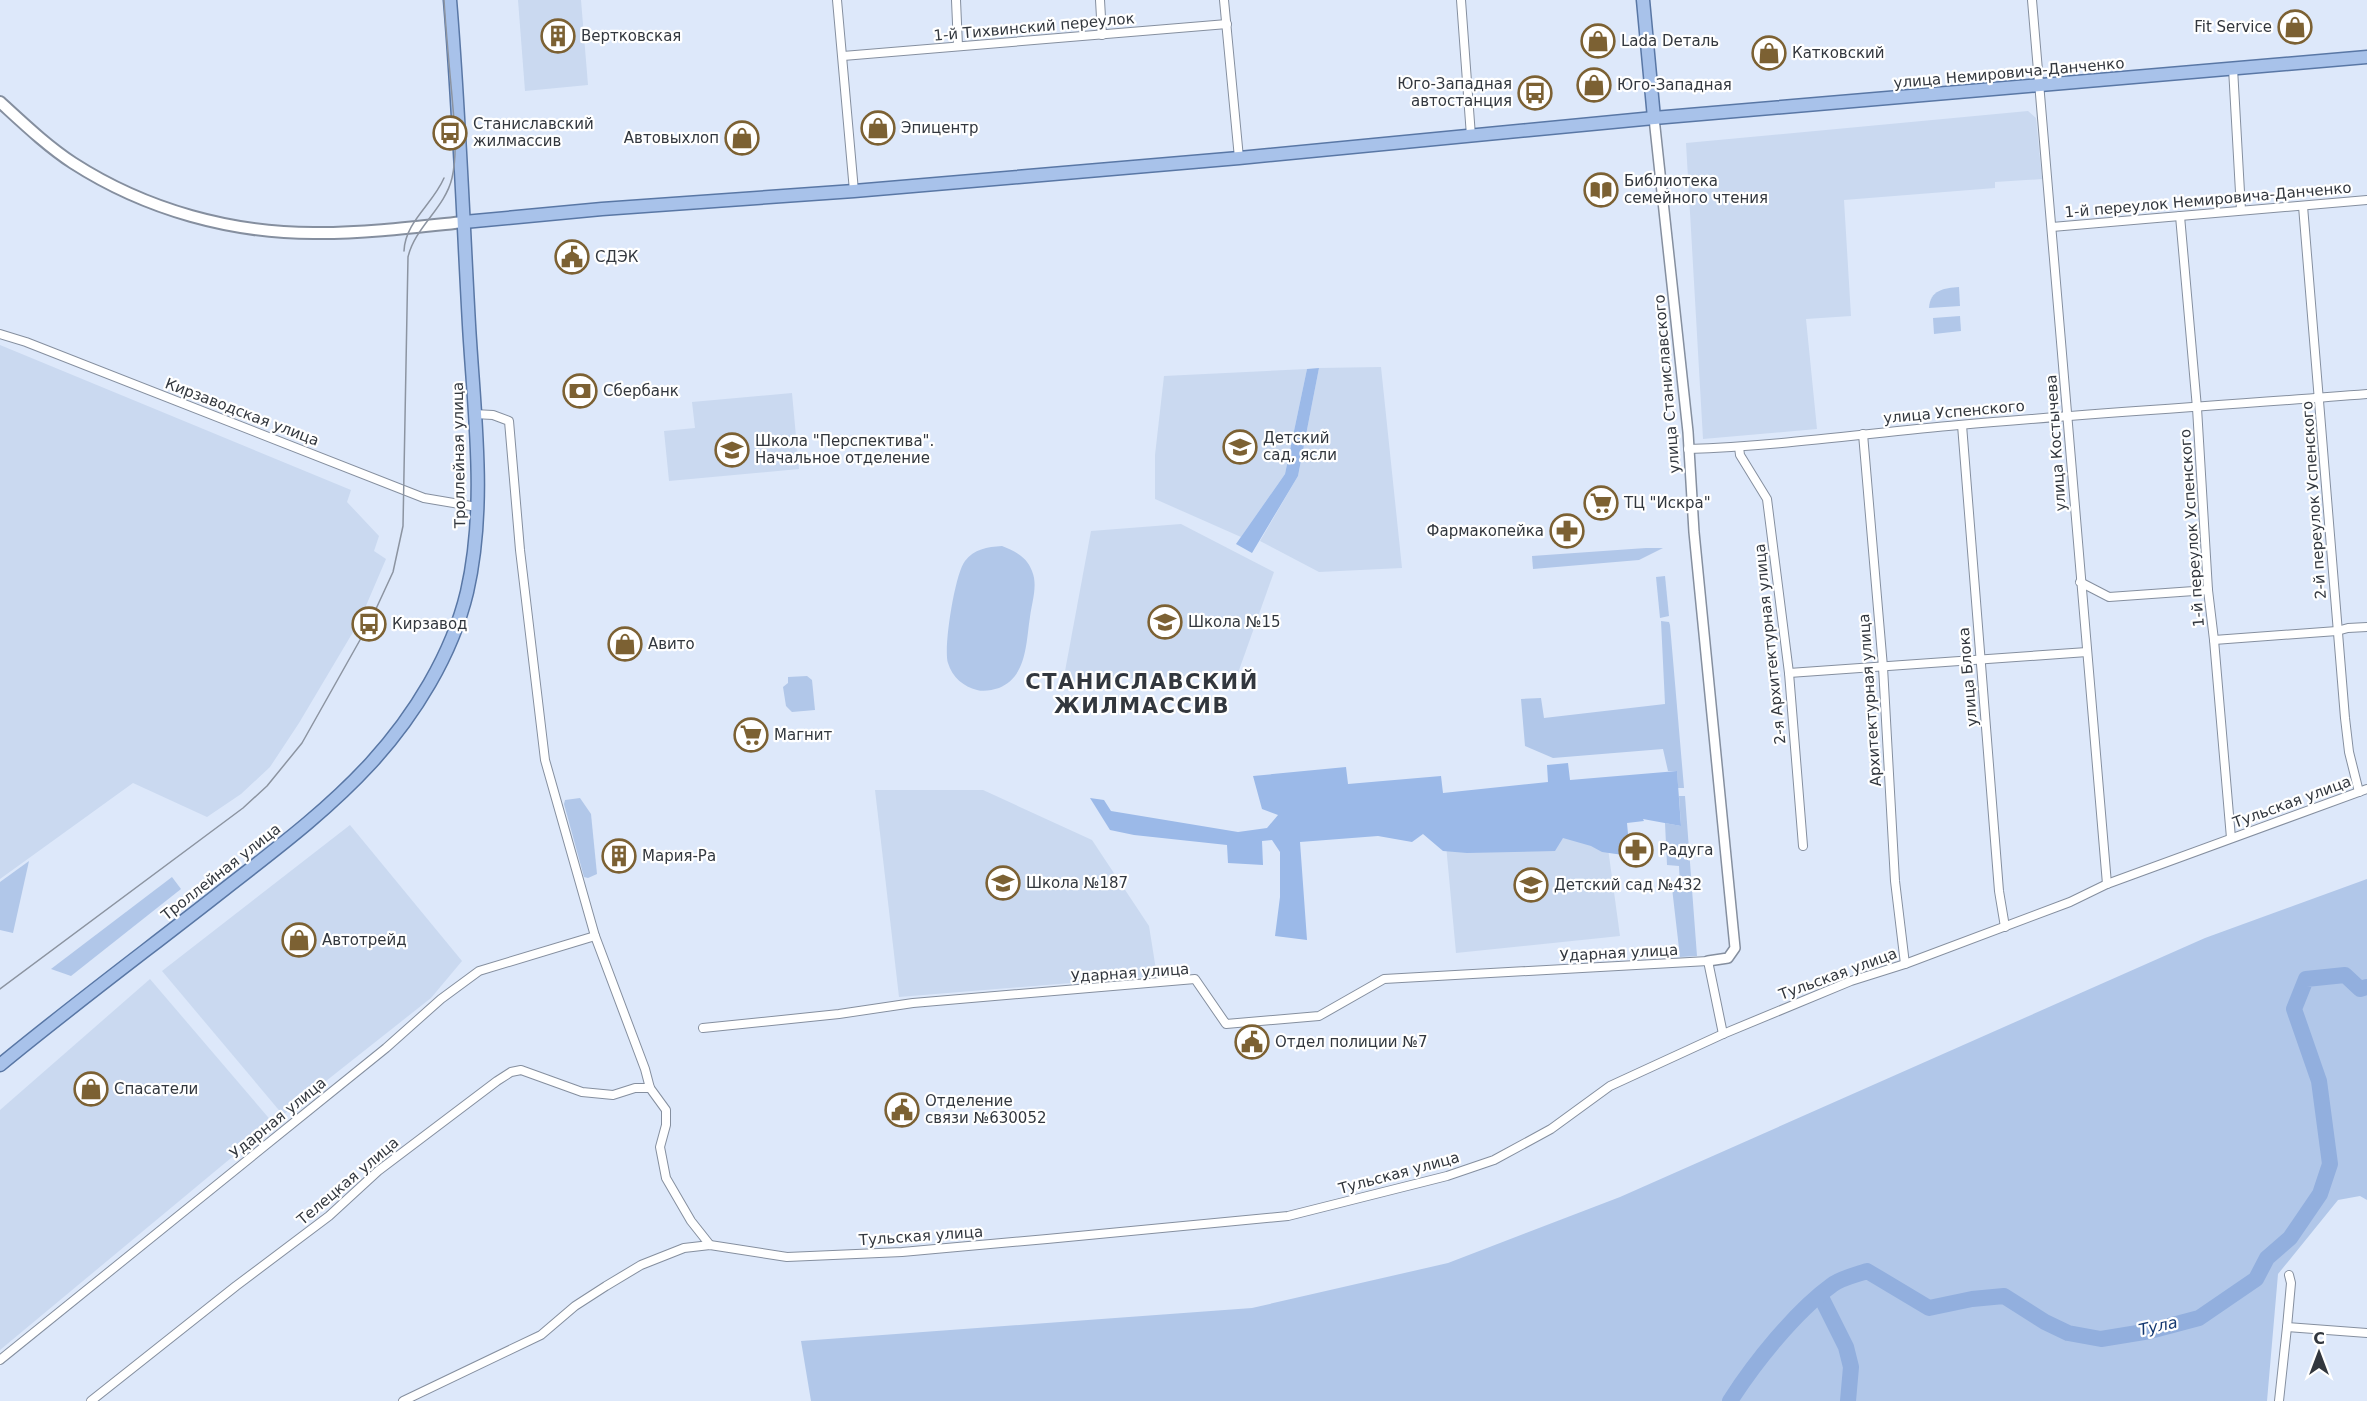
<svg xmlns="http://www.w3.org/2000/svg" width="2367" height="1401" viewBox="0 0 2367 1401" font-family="'DejaVu Sans',sans-serif">
	<rect width="100%" height="100%" fill="#dde8fa"/>
	<g fill="#cad9f0">
		<path d="M518,0H581L588,85L525,91Z"/>
		<path d="M2028,111L2036,118L2042,179L1995,182V188L1844,200L1851,316L1806,319L1817,429L1703,439L1686,143Z"/>
		<path d="M0,345L351,490L347,502L379,536L374,551L386,559L359,622L299,723L270,767L241,794L207,817L133,783L0,879Z"/>
		<path d="M1381,367L1402,568L1319,572L1260,541L1298,476L1319,368Z"/>
		<path d="M1307,369L1285,474L1241,537L1155,499V455L1164,376Z"/>
		<path d="M792,393L799,469L669,481L664,431L695,428L692,402Z"/>
		<path d="M1181,524L1274,572L1238,673L1063,682L1091,531Z"/>
		<path d="M875,790H983L1092,840L1149,926L1157,976L899,997Z"/>
		<path d="M1604,819L1620,936L1456,953L1445,834Z"/>
		<path d="M350,825L462,961L431,998L283,1115L162,971Z"/>
		<path d="M150,979L273,1123L0,1350V1110Z"/>
	</g>
	<g fill="#b1c7e9">
		<path d="M1959,287L1960,306L1929,308C1930,290 1944,288 1959,287Z"/>
		<path d="M1960,316L1961,331L1934,334L1933,318Z"/>
		<path d="M1002,546C1015,551 1027,557 1032,571C1038,585 1032,602 1030,617C1026,642 1027,677 999,688C992,690 984,692 977,690C964,687 952,677 948,663C943,649 955,573 965,561C974,549 987,547 1002,546Z"/>
		<path d="M1646,548H1663L1639,560L1533,569L1532,556Z"/>
		<path d="M1665,576L1669,616L1660,618L1656,577Z"/>
		<path d="M1661,621L1669,622L1670,625L1684,788H1678L1677,771H1668L1663,749L1553,758L1525,746L1521,699L1541,698L1544,718L1665,704Z"/>
		<path d="M807,676L812,680L815,710L792,712L786,706L783,687L788,683V677Z"/>
		<path d="M1679,796H1685L1697,956L1680,957L1672,888L1680,887L1679,866L1667,865L1665,823L1681,826Z"/>
		<path d="M580,798L591,814L597,874L588,878L584,877L564,804L565,800Z"/>
		<path d="M29,861L13,933L0,930V882Z"/>
		<path d="M172,877L181,889L71,976L51,969Z"/>
		<path d="M2367,879V1200L2360,1196L2338,1200L2278,1274L2267,1401H811L801,1341L1252,1308L1448,1263L1620,1197L2205,938Z"/>
	</g>
	<g fill="#9bb9e8">
		<path d="M1319,368L1298,476L1252,553L1236,544L1285,474L1307,369Z"/>
		<path d="M1568,763L1570,780L1677,771L1681,826L1643,819L1644,821L1627,823L1630,856L1602,852L1591,846L1563,838L1555,851L1467,853L1443,851L1423,834L1412,842L1378,836L1300,842L1307,940L1275,936L1280,897V852L1272,840L1262,841L1263,865L1228,863L1227,845L1134,835L1110,830L1090,798L1104,800L1111,811L1238,832L1267,828L1278,815L1262,809L1253,776L1346,767L1348,784L1441,776L1443,793L1548,782L1547,765Z"/>
	</g>
	<g fill="none" stroke-linecap="round" stroke-linejoin="round">
		<g stroke="#92afde" stroke-width="16">
			<path d="M1820,1295L1846,1347L1851,1367L1848,1401"/>
			<path d="M1730,1401C1755,1362 1795,1312 1832,1285C1841,1278 1856,1275 1867,1271L1929,1308L1972,1299L2004,1296L2045,1322L2068,1333L2101,1339L2150,1331L2199,1318L2256,1279L2267,1258L2290,1238L2320,1194L2330,1164L2319,1081L2294,1009L2306,979L2345,975L2360,989L2367,987"/>
		</g>
		<g stroke="#858f9f" stroke-width="10">
			<g id="minor">
				<path d="M837,0L854,191"/>
				<path d="M956,0L958,46"/>
				<path d="M1100,0L1102,35"/>
				<path d="M1224,0L1239,158"/>
				<path d="M1461,0L1471,136"/>
				<path d="M2032,0L2107,884"/>
				<path d="M843,56L1227,24"/>
				<path d="M2233,68L2241,210"/>
				<path d="M2303,206L2345,718L2349,752L2359,792"/>
				<path d="M2180,216L2197,408L2208,590L2214,640L2231,838"/>
				<path d="M2052,227L2367,200"/>
				<path d="M0,334L26,342L424,498L477,507"/>
				<path d="M474,414L493,415L509,421L520,550L545,760L595,936L645,1069L650,1088L666,1110V1125L660,1147L666,1178L691,1221L710,1245"/>
				<path d="M1962,425L1999,891L2005,927"/>
				<path d="M1863,434L1883,667L1895,881L1905,964"/>
				<path d="M1739,447L1740,455L1767,499L1789,673L1803,846"/>
				<path d="M1688,449C1779,446 1869,433 1959,425C2095,413 2231,405 2367,394"/>
				<path d="M2080,582L2109,597L2208,590"/>
				<path d="M2214,640L2337,631L2348,628L2367,627"/>
				<path d="M1789,673L2087,652"/>
				<path d="M703,1028L839,1014L913,1003L1195,979L1226,1024L1319,1016L1384,979L1708,961L1723,1034"/>
				<path d="M2287,1327L2367,1333"/>
				<path d="M0,1360L386,1048L441,999L479,971L595,936"/>
				<path d="M91,1401L236,1286L329,1216L378,1171L497,1081L511,1072L521,1070L582,1092L613,1095L635,1088H650"/>
				<path d="M403,1401L541,1335L575,1306L606,1286L641,1265L684,1248L710,1245L787,1257L902,1252L1047,1239L1288,1216L1447,1176L1494,1160L1551,1129L1610,1086L1723,1034L1851,981L1905,964L2070,902L2107,884L2367,789"/>
				<path d="M2279,1401L2287,1327L2291,1283L2289,1275"/>
			</g>
		</g>
		<g stroke="#858f9f" stroke-width="12">
			<path id="tertiary" d="M1654,118L1688,432L1694,532L1735,948L1728,958L1708,961"/>
		</g>
		<g stroke="#858f9f" stroke-width="14">
			<path id="secondary" d="M0,102C23,123 47,146 73,163C146,210 233,234 319,233C367,233 416,227 464,222"/>
		</g>
		<g stroke="#5977a5" stroke-width="15">
			<g id="primary">
				<path d="M1643,0L1654,118"/>
				<path d="M464,222L602,209L854,191L1239,158L1654,118L2367,57"/>
				<path d="M0,1065C74,1004 151,947 226,888C276,849 328,810 371,763C414,716 452,655 467,592C487,505 474,413 469,325C463,217 459,108 450,0"/>
			</g>
		</g>
		<use href="#minor" stroke="#fff" stroke-width="8"/>
		<use href="#tertiary" stroke="#fff" stroke-width="9"/>
		<use href="#secondary" stroke="#fff" stroke-width="10"/>
		<use href="#primary" stroke="#a8c2ea" stroke-width="12"/>
		<g stroke="#8c94a1" stroke-width="1.5">
			<path d="M404,251C405,222 433,204 444,178"/>
			<path d="M0,989L243,808L267,786L302,743L369,624L393,572L403,526L408,257C415,227 445,208 452,178C458,151 454,123 452,96C449,64 446,32 444,0"/>
		</g>
	</g>
	<defs>
		<g id="shop-ring" transform="scale(1.725)"><circle r="9.5" fill="#fff" stroke="#7c6133" stroke-width="1.5"/><path d="M-5-2.5h2.3a2.7 3.5 0 0 1 5.4 0H5L5.5 6h-11ZM-1.5-2.5h3a1.5 2.3 0 0 0-3 0Z" fill="#7c6133"/></g>
		<g id="building-ring" transform="scale(1.725)"><circle r="9.5" fill="#fff" stroke="#7c6133" stroke-width="1.5"/><path d="M-4-6H4V6H1V3H-1V6H-4ZM-2.5-4.3h1.7v1.8h-1.7ZM.8-4.3h1.7v1.8H.8ZM-2.5-1h1.7V.8h-1.7ZM.8-1h1.7V.8H.8Z" fill="#7c6133"/></g>
		<g id="bus-ring" transform="scale(1.725)"><circle r="9.5" fill="#fff" stroke="#7c6133" stroke-width="1.5"/><path d="M-5-6H5V4H4V6H2V4H-2V6H-4V4H-5ZM-3.5-4V0h7V-4ZM-3.5 1.2v1.5H-2V1.2ZM2 1.2v1.5H3.5V1.2Z" fill="#7c6133"/></g>
		<g id="library-ring" transform="scale(1.725)"><circle r="9.5" fill="#fff" stroke="#7c6133" stroke-width="1.5"/><path d="M-6-4Q-3-5.5-.7-3.5V5Q-3 3-6 4ZM6-4Q3-5.5 .7-3.5V5Q3 3 6 4Z" fill="#7c6133"/></g>
		<g id="civic-ring" transform="scale(1.725)"><circle r="9.5" fill="#fff" stroke="#7c6133" stroke-width="1.5"/><path d="M-.6-6.5H3V-4.5H.6V-3L4-1V1h2V6H-6V1h2V-1L-.6-3ZM-1.2 2.5V6h2.4V2.5Z" fill="#7c6133"/></g>
		<g id="bank-ring" transform="scale(1.725)"><circle r="9.5" fill="#fff" stroke="#7c6133" stroke-width="1.5"/><path d="M-6-4H6V4H-6ZM0-2.3a2.3 2.3 0 1 0 0 4.6a2.3 2.3 0 1 0 0-4.6Z" fill="#7c6133"/></g>
		<g id="school-ring" transform="scale(1.725)"><circle r="9.5" fill="#fff" stroke="#7c6133" stroke-width="1.5"/><path d="M0-5L7-2L0 1L-7-2ZM-4 1L0 2.5L4 1V4Q0 6-4 4Z" fill="#7c6133"/></g>
		<g id="supermarket-ring" transform="scale(1.725)"><circle r="9.5" fill="#fff" stroke="#7c6133" stroke-width="1.5"/><path d="M-6-5.5h2.5l.6 2H6L4.5 2H-2.5L-4.4-4H-6ZM-1.5 3.2a1.3 1.3 0 1 0 .1 0ZM3 3.2a1.3 1.3 0 1 0 .1 0Z" fill="#7c6133"/></g>
		<g id="pharmacy-ring" transform="scale(1.725)"><circle r="9.5" fill="#fff" stroke="#7c6133" stroke-width="1.5"/><path d="M-2-6h4v4h4v4h-4v4h-4v-4h-4v-4h4Z" fill="#7c6133"/></g>
	</defs>
	<g fill-rule="evenodd">
		<use href="#shop-ring" x="2295" y="27"/>
		<use href="#building-ring" x="558" y="36"/>
		<use href="#shop-ring" x="1598" y="41"/>
		<use href="#shop-ring" x="1769" y="53"/>
		<use href="#shop-ring" x="1594" y="85"/>
		<use href="#bus-ring" x="1535" y="93"/>
		<use href="#shop-ring" x="878" y="128"/>
		<use href="#bus-ring" x="450" y="133"/>
		<use href="#shop-ring" x="742" y="138"/>
		<use href="#library-ring" x="1601" y="190"/>
		<use href="#civic-ring" x="572" y="257"/>
		<use href="#bank-ring" x="580" y="391"/>
		<use href="#school-ring" x="1240" y="447"/>
		<use href="#school-ring" x="732" y="450"/>
		<use href="#supermarket-ring" x="1601" y="503"/>
		<use href="#pharmacy-ring" x="1567" y="531"/>
		<use href="#school-ring" x="1165" y="622"/>
		<use href="#bus-ring" x="369" y="624"/>
		<use href="#shop-ring" x="625" y="644"/>
		<use href="#supermarket-ring" x="751" y="735"/>
		<use href="#pharmacy-ring" x="1636" y="850"/>
		<use href="#building-ring" x="619" y="856"/>
		<use href="#school-ring" x="1003" y="883"/>
		<use href="#school-ring" x="1531" y="885"/>
		<use href="#shop-ring" x="299" y="940"/>
		<use href="#civic-ring" x="1252" y="1042"/>
		<use href="#shop-ring" x="91" y="1089"/>
		<use href="#civic-ring" x="902" y="1110"/>
	</g>
	<g text-anchor="middle" dominant-baseline="central" stroke-width="4.5" stroke-linejoin="round" paint-order="stroke">
		<g font-size="15" fill="#32373e" stroke="#fff">
			<text transform="translate(1034 27) rotate(-5)">1-й Тихвинский переулок</text>
			<text transform="translate(2009 73) rotate(-5)">улица Немировича-Данченко</text>
			<text transform="translate(2208 200) rotate(-5)">1-й переулок Немировича-Данченко</text>
			<text transform="translate(1667 384) rotate(-95)">улица Станиславского</text>
			<text transform="translate(242 412) rotate(21)">Кирзаводская улица</text>
			<text transform="translate(1954 412) rotate(-5)">улица Успенского</text>
			<text transform="translate(2056 443) rotate(-94)">улица Костычева</text>
			<text transform="translate(459 455) rotate(-91)">Троллейная улица</text>
			<text transform="translate(2314 500) rotate(-94)">2-й переулок Успенского</text>
			<text transform="translate(2192 528) rotate(-94)">1-й переулок Успенского</text>
			<text transform="translate(1770 644) rotate(-96)">2-я Архитектурная улица</text>
			<text transform="translate(1968 677) rotate(-95)">улица Блока</text>
			<text transform="translate(1870 700) rotate(-94)">Архитектурная улица</text>
			<text transform="translate(2292 802) rotate(-20)">Тульская улица</text>
			<text transform="translate(221 872) rotate(-38)">Троллейная улица</text>
			<text transform="translate(1619 953) rotate(-3)">Ударная улица</text>
			<text transform="translate(1130 973) rotate(-4)">Ударная улица</text>
			<text transform="translate(1838 974) rotate(-20)">Тульская улица</text>
			<text transform="translate(278 1118) rotate(-39)">Ударная улица</text>
			<text transform="translate(1399 1173) rotate(-15)">Тульская улица</text>
			<text transform="translate(348 1181) rotate(-40)">Телецкая улица</text>
			<text transform="translate(921 1236) rotate(-4)">Тульская улица</text>
		</g>
		<g font-size="15" fill="#32373e" stroke="#fff" text-anchor="start">
			<text x="2272" y="27" text-anchor="end">Fit Service</text>
			<text x="581" y="36">Вертковская</text>
			<text x="1621" y="41">Lada Dеталь</text>
			<text x="1792" y="53">Катковский</text>
			<text x="1512" y="84" text-anchor="end">Юго-Западная<tspan x="1512" dy="17">автостанция</tspan></text>
			<text x="1617" y="85">Юго-Западная</text>
			<text x="473" y="124">Станиславский<tspan x="473" dy="17">жилмассив</tspan></text>
			<text x="901" y="128">Эпицентр</text>
			<text x="719" y="138" text-anchor="end">Автовыхлоп</text>
			<text x="1624" y="181">Библиотека<tspan x="1624" dy="17">семейного чтения</tspan></text>
			<text x="595" y="257">СДЭК</text>
			<text x="603" y="391">Сбербанк</text>
			<text x="1263" y="438">Детский<tspan x="1263" dy="17">сад, ясли</tspan></text>
			<text x="755" y="441">Школа "Перспектива".<tspan x="755" dy="17">Начальное отделение</tspan></text>
			<text x="1624" y="503">ТЦ "Искра"</text>
			<text x="1544" y="531" text-anchor="end">Фармакопейка</text>
			<text x="1188" y="622">Школа №15</text>
			<text x="392" y="624">Кирзавод</text>
			<text x="648" y="644">Авито</text>
			<text x="774" y="735">Магнит</text>
			<text x="1659" y="850">Радуга</text>
			<text x="642" y="856">Мария-Ра</text>
			<text x="1026" y="883">Школа №187</text>
			<text x="1554" y="885">Детский сад №432</text>
			<text x="322" y="940">Автотрейд</text>
			<text x="1275" y="1042">Отдел полиции №7</text>
			<text x="114" y="1089">Спасатели</text>
			<text x="925" y="1101">Отделение<tspan x="925" dy="17">связи №630052</tspan></text>
		</g>
		<g font-size="16" font-style="italic" fill="#143870" stroke="#fff">
			<text transform="translate(2158 1326) rotate(-12)">Тула</text>
		</g>
		<g font-size="21" font-weight="bold" letter-spacing="1.5" fill="#32373e" stroke="#fff">
			<text x="1142" y="682">СТАНИСЛАВСКИЙ<tspan x="1142" dy="24">ЖИЛМАССИВ</tspan></text>
		</g>
	</g>
	<g transform="translate(2319 1353)" stroke="#ffffff" stroke-width="4.5" paint-order="stroke">
	<path d="M0-4.5L10 22L0 15L-10 22Z" fill="#32373e"/>
	<text y="-9" font-size="16" font-weight="bold" text-anchor="middle" fill="#32373e">С</text>
	</g>
</svg>
